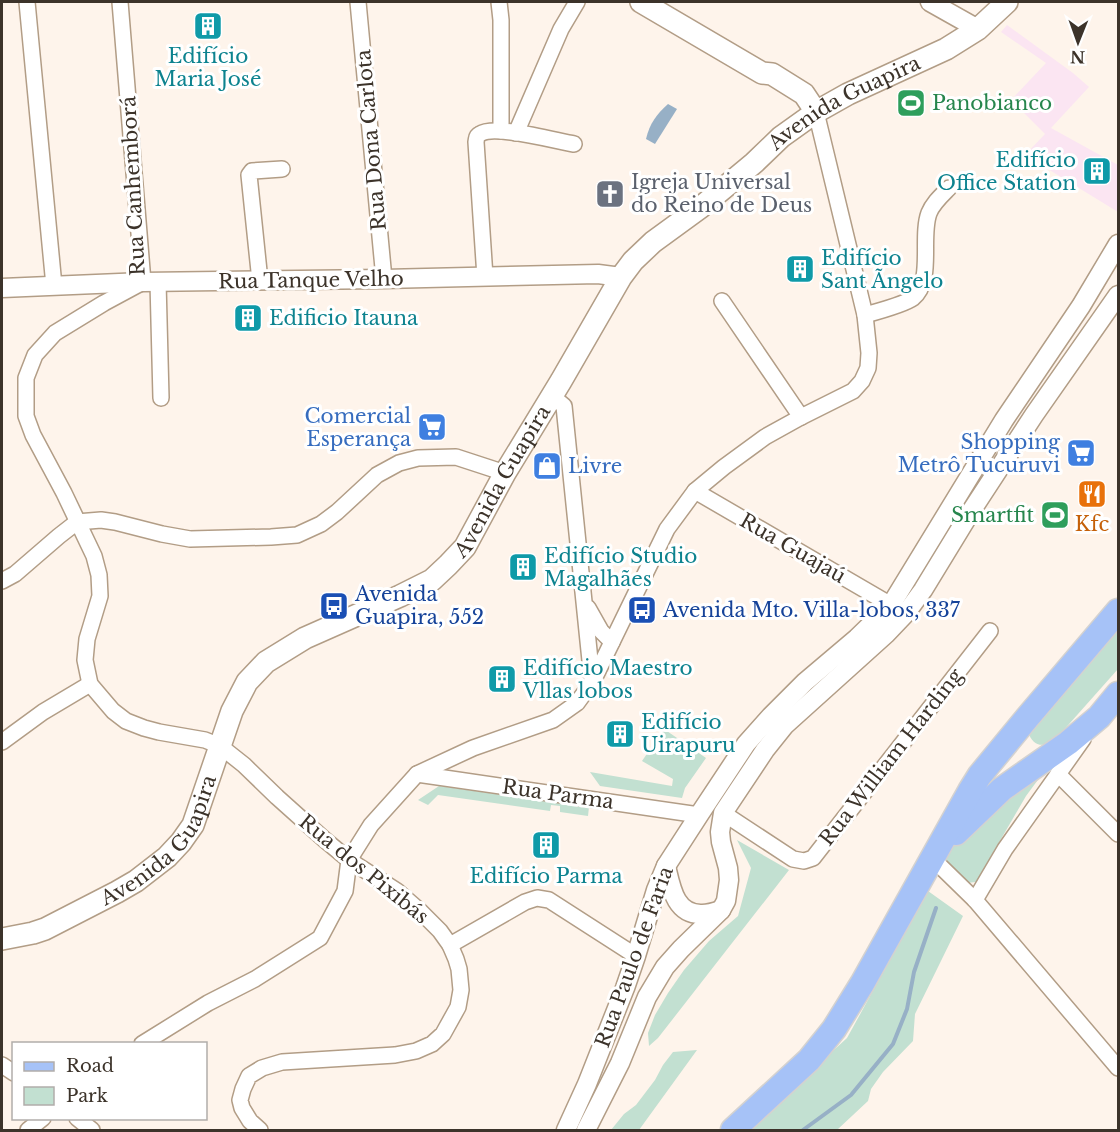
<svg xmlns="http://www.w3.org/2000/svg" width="1120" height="1132" viewBox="0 0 1120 1132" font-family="'Libre Baskerville',serif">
	<rect width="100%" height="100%" fill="#fef4eb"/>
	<path fill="#fbe5f2" d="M1007,25L1073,73L1089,87L1051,128L1118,165V212L1025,155L1045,134L1011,100L1046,63L1001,32Z"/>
	<g fill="#c2e0d1">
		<path d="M1118,624V669L1054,741C1042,748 1032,746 1028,731Z"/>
		<path d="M664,729L706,758L685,788L682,798L600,786L590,772L672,786L673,779L642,761Z"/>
		<path d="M1043,773L1026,796L976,882L966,883L942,859L956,840Z"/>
		<path d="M439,786L589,807L588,816L560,812V806L551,805L550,811L438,795L428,805L418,800Z"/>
		<path d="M737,840L789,870L658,1038L649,1046L648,1033L655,1015L668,993L684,970L709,941L738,916L751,868Z"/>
		<path d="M928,891L963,916L915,1014L913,1041L883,1072L871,1089L868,1101L838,1129L826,1130H747L847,1038Z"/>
		<path d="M697,1050L639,1130H611L624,1114L636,1105L655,1080L663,1065L673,1052Z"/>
	</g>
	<path fill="#97b0c6" d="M668,104L677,109L655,144L646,139C650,123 656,115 668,104Z"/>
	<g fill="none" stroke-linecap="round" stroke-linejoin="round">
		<path stroke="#97b0c6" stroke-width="4" d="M803,1130L851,1095L893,1044L907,1009L914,972L936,908"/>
		<g stroke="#b29d86" stroke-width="18">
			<g id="minor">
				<path d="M27,2L54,286"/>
				<path d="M120,2L143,282L104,303L55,333L35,355L26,378V416L33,435L64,493L94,556L99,575L100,596L87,639L85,660L90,684L113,711L126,721L144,728L159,732L205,740L220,746L244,765L277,797L325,840L349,860L397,891L421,912L440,931L450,945L456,959L459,969L461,990L458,1007L443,1034L432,1044L416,1051L395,1055L282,1062L262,1068L249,1076L243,1089L240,1100L242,1108L250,1121L260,1130"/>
				<path d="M358,2L384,279"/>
				<path d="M499,2L501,20V131"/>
				<path d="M516,133L561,29L577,2"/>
				<path d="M485,277L476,142C477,137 476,136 480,134C494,124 556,141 574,144"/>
				<path d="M260,281L249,175L252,171L282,169"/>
				<path d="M158,282L161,398"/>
				<path d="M722,301L801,417"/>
				<path d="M865,315C876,312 905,304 913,298C934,281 920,237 929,213C933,203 941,196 949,188"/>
				<path d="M552,396L564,406L592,680"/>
				<path d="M695,491L891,605"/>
				<path d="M2,581L15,574L59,536L77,522L101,520L115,522L162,534L190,539L271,537L297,535L321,524L337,512L377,475L399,463L418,458L456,457L505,473"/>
				<path d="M588,608L601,631L612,642"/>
				<path d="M2,742L43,712L90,684"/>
				<path d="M417,774L699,815"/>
				<path d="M1058,774L1118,834"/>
				<path d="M723,813L793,859L804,861L813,858L990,631"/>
				<path d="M933,859L975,900L1118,1068"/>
				<path d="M975,900L1005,849L1083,739"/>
				<path d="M450,945L525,902L537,898L549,900L636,956"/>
				<path d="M142,1044L208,1003L255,979L320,938L345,891L349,860L371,825L417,774L473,748L553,720L577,703L593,681L667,529L695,491L724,467L765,437L801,417L853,391L862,381L868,368L869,353L865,315L816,112"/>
				<path d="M2,1065L14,1073"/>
				<path d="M77,1118L92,1130"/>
				<path d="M28,1130L43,1118"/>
			</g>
		</g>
		<g stroke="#b29d86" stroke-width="21">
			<g id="tertiary">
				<path d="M930,2L978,29"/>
				<path d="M2,288L143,282L384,279L598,274L621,277"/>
				<path d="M666,866C671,887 675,915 702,914C709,914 715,912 721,910"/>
				<path d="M566,1130L587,1084L625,988L636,956L656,890L666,866L699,815L746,744L771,716L805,682L857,638L891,605L1004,420L1081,306L1118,244"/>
				<path d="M586,1130L620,1063L647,997L665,967L681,949L721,910L726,901L729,880L728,868L721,842L720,832L723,813L765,750L785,725L886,634L906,613L923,590L970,513L1034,415L1118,295"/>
			</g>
		</g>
		<g stroke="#b29d86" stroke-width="24">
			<g id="secondary">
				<path d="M641,2L762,73L772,74L804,94L816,112"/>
				<path id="s1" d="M2,939L33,933L45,929L117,892L136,881L167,857L181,842L193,825L232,711L247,682L266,662L305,638L400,596L432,580L448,565L465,547L505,473L561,381L621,277L633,261L653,242L701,207L754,163L781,137L816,112L848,94L946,49L978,29L1007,2"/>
			</g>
		</g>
		<g stroke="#d4d2d0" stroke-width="27">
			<g id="primary">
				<path d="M956,833L1002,789L1068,743L1099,717L1118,694"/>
				<path d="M733,1130L809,1060L834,1029L862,984L970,791L980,775L1027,718L1118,611"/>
			</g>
		</g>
		<use href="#minor" stroke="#fff" stroke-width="15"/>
		<use href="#tertiary" stroke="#fff" stroke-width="18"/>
		<use href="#secondary" stroke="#fff" stroke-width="21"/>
		<use href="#primary" stroke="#a6c2f7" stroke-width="24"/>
	</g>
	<defs>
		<g id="building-square" transform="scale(1.5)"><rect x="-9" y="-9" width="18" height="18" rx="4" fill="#0f9aa8" stroke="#fff"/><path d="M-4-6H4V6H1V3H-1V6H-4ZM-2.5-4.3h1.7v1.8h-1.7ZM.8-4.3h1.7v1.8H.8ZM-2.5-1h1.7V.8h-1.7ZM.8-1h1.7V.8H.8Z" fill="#fff"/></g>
		<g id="stadium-square" transform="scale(1.5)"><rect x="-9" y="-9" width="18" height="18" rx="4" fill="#2e9e5b" stroke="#fff"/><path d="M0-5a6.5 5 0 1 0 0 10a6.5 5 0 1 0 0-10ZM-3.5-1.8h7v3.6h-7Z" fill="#fff"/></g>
		<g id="church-square" transform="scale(1.5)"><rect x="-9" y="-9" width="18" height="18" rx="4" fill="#6b7280" stroke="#fff"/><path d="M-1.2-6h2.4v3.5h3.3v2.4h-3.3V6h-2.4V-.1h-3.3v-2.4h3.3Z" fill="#fff"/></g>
		<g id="supermarket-square" transform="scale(1.5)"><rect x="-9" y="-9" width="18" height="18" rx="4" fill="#3f7fe0" stroke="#fff"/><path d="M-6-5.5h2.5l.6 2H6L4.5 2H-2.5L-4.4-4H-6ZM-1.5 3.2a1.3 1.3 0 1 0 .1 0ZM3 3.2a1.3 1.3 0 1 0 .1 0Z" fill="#fff"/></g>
		<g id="shop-square" transform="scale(1.5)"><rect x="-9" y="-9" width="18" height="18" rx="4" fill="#3f7fe0" stroke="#fff"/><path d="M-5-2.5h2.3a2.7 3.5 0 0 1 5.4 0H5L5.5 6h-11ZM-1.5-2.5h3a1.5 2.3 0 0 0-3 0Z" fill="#fff"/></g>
		<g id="restaurant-square" transform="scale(1.5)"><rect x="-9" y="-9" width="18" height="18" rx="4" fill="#e8710a" stroke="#fff"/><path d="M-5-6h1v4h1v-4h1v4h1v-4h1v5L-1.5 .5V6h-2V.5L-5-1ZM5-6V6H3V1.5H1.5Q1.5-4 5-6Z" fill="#fff"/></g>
		<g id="bus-square" transform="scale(1.5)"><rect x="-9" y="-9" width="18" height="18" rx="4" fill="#1a4fb4" stroke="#fff"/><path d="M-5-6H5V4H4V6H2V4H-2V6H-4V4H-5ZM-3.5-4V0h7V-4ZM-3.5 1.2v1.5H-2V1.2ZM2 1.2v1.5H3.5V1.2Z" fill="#fff"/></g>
	</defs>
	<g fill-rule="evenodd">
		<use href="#building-square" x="208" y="26"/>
		<use href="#stadium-square" x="911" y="103"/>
		<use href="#building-square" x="1097" y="171"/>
		<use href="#church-square" x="610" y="194"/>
		<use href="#building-square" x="800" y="269"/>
		<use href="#building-square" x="248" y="318"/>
		<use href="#supermarket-square" x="432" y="427"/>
		<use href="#supermarket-square" x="1081" y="453"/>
		<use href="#shop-square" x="547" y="466"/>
		<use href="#restaurant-square" x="1092" y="494"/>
		<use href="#stadium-square" x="1055" y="515"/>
		<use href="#building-square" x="523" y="567"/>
		<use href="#bus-square" x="334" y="606"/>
		<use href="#bus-square" x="642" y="610"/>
		<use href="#building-square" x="502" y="679"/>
		<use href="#building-square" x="620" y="734"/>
		<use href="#building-square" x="546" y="845"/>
	</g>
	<g text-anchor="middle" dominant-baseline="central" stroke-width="6" stroke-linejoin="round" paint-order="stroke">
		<g font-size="20" fill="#0d838f" stroke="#fff" text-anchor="start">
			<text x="208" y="56" text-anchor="middle">Edifício<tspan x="208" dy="23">Maria José</tspan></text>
			<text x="1076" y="160" text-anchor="end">Edifício<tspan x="1076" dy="23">Office Station</tspan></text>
			<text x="821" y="258">Edifício<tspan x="821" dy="23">Sant Ãngelo</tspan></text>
			<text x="269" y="318">Edificio Itauna</text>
			<text x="544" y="556">Edifício Studio<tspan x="544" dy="23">Magalhães</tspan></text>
			<text x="523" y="668">Edifício Maestro<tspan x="523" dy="23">Vllas lobos</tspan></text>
			<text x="641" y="722">Edifício<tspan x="641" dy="23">Uirapuru</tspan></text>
			<text x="546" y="876" text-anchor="middle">Edifício Parma</text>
		</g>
		<g font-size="20" fill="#27864d" stroke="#fff" text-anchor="start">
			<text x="932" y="103">Panobianco</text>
			<text x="1034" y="515" text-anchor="end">Smartfit</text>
		</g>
		<g font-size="20" fill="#3c332a" stroke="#fff">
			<text stroke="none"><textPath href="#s1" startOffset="1238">Avenida Guapira</textPath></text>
			<text transform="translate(371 140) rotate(-95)">Rua Dona Carlota</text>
			<text transform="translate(133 186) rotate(-93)">Rua Canhemborá</text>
			<text transform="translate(311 280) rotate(-1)">Rua Tanque Velho</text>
			<text stroke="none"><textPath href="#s1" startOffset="716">Avenida Guapira</textPath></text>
			<text transform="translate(793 548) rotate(30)">Rua Guajaú</text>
			<text transform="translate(891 757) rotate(-52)">Rua William Harding</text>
			<text transform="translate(558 794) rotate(8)">Rua Parma</text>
			<text stroke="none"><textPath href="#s1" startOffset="194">Avenida Guapira</textPath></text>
			<text transform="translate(364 869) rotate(39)">Rua dos Pixibás</text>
			<text transform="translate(634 957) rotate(-70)">Rua Paulo de Faria</text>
		</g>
		<g font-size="20" fill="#5b616d" stroke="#fff" text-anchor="start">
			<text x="631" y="182">Igreja Universal<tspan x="631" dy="23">do Reino de Deus</tspan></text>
		</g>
		<g font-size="20" fill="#366cbe" stroke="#fff" text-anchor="end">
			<text x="411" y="416">Comercial<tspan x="411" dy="23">Esperança</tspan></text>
			<text x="1060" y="442">Shopping<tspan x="1060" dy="23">Metrô Tucuruvi</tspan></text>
			<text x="568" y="466" text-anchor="start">Livre</text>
		</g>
		<g font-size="20" fill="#c56008" stroke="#fff">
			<text x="1092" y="524">Kfc</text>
		</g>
		<g font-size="20" fill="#164399" stroke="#fff" text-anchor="start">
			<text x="355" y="594">Avenida<tspan x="355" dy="23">Guapira, 552</tspan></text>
			<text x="663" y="610">Avenida Mto. Villa-lobos, 337</text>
		</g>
	</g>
	<rect width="1120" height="1132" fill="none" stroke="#3c332a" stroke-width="6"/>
	<rect x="12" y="1042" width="195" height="78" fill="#ffffff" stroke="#b1adaa" stroke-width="1.5"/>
	<rect x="24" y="1062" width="30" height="9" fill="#a6c2f7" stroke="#b1adaa" stroke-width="1.5"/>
	<text x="66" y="1072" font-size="18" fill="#3c332a">Road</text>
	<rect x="24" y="1087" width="30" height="18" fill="#c2e0d1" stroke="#b1adaa" stroke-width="1.5"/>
	<text x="66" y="1102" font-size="18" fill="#3c332a">Park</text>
	<g transform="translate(1078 42) rotate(181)" stroke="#ffffff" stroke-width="4.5" paint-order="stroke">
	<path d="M0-4.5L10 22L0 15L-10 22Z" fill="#3c332a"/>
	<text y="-9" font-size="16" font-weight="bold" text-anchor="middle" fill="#3c332a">N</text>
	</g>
</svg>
